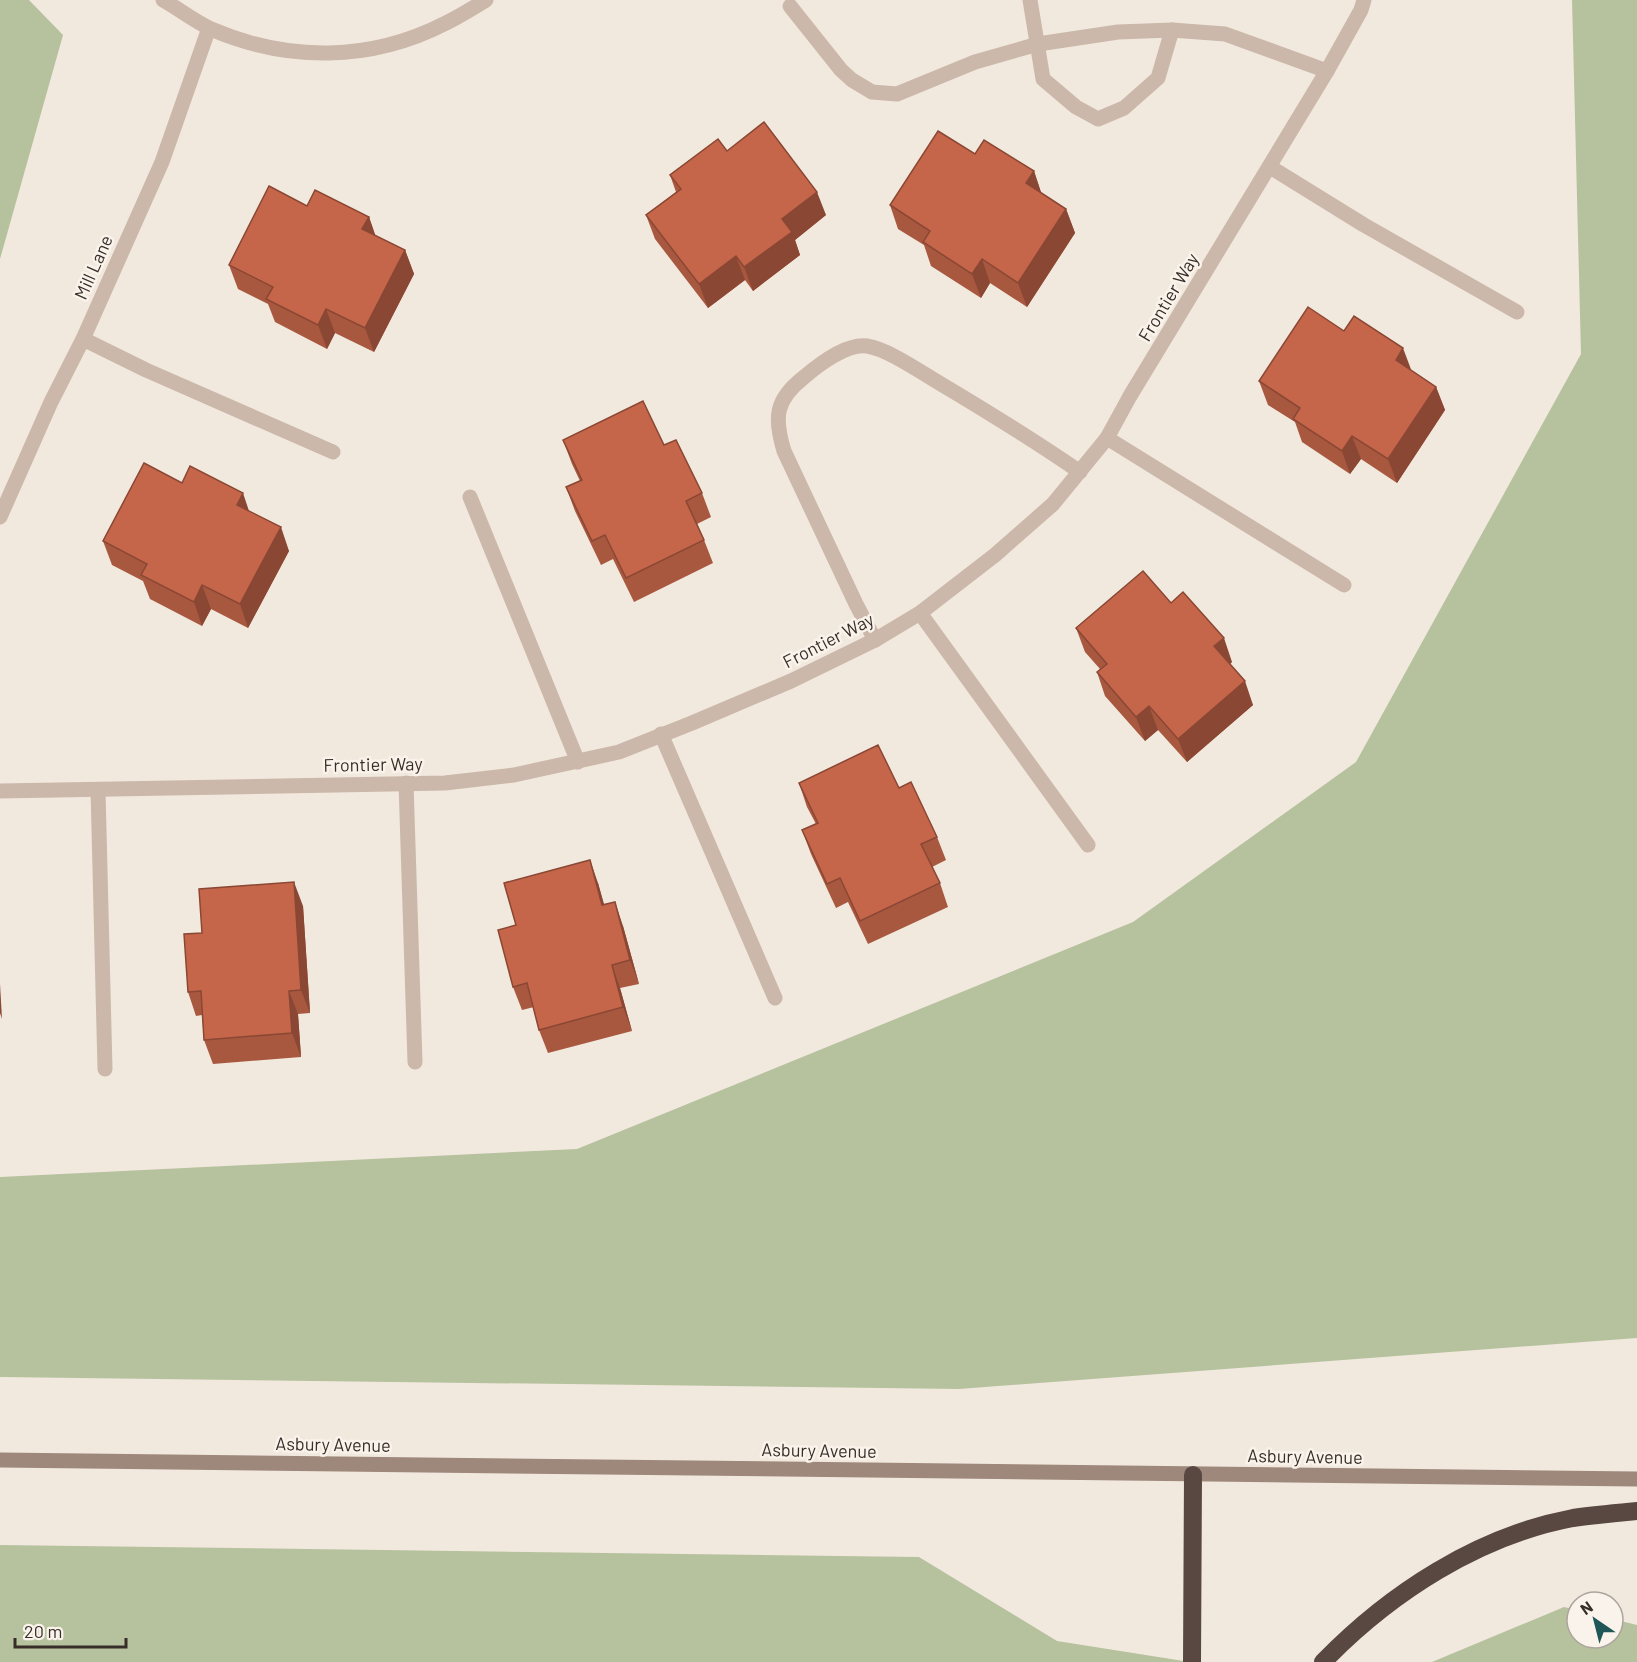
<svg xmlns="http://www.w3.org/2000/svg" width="1637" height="1662" viewBox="0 0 1637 1662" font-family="Barlow,sans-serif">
	<rect width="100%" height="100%" fill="#f2e9de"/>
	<g fill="#b6c29e">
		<path d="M0,0H29L63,35L0,259Z"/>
		<path d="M1572,0H1637V1338L959,1389L0,1377V1177L577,1149L1133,922L1356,762L1581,354Z"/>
		<path d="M0,1545L919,1557L1057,1641L1190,1662H0Z"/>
		<path d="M1564,1607L1577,1610V1638H1613V1619L1637,1625V1662H1432Z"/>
	</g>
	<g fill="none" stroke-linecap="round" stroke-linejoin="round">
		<g stroke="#cbb8aa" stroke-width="15">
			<path d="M1030,0L1043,79L1076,107L1098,119L1124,108L1158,78L1172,30"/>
			<path d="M790,6L841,70L852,80L872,92L897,94L975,62L1038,44L1118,32L1172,30L1225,34L1327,71"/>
		</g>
		<g stroke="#cbb8aa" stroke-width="15">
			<path d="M163,0C179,9 194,21 211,29C288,62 370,62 446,23C460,16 473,8 486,0"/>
			<path d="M1270,167L1364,225L1517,312"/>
			<path d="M83,339L146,370L333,452"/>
			<path d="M1107,438L1344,585"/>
			<path d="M470,497L578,762"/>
			<path d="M0,517L51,402L83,339L162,162L209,28"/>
			<path d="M920,613L1088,845"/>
			<path d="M875,640L856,604L784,451C774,418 775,400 803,378C818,365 847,343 867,346C888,349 922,373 941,384C988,412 1035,441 1080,472"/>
			<path d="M661,734L775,998"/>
			<path d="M406,783L415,1062"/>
			<path d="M98,790L105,1069"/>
			<path d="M0,791L445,783L514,775L619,752L692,723L791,681L875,640L920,613L995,555L1053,504L1107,438L1130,396L1327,71L1361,10L1364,0"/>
		</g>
		<path stroke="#9e877b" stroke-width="15" d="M0,1460L1637,1479"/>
		<g stroke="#594841" stroke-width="18">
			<path d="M1192,1662L1193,1475"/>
			<path d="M1323,1662C1390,1593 1478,1536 1573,1518C1594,1515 1616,1513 1637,1511"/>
		</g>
	</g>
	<g fill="#a95840">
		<path d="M727,151L826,215L795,240L800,255L753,291L745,280L708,308L655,239L646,215L676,192L670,175Z"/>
		<path d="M975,154L1034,171L1041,193L1066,209L1075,233L1027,307L990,283L981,298L931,266L924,245L898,229L890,205Z"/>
		<path d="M307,206L369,217L375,235L405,250L414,274L374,352L335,333L327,349L275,322L268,304L238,289L229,265Z"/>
		<path d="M1344,331L1411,370L1436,387L1445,410L1397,483L1361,459L1350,474L1302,442L1295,422L1268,405L1259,381Z"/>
		<path d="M563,440L664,445L702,493L711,517L697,524L704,540L713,563L634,602L613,559L601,565L575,511L566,487L580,481L572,464Z"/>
		<path d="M182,483L249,511L289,551L248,628L211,609L202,626L150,599L143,581L112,565L103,541Z"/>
		<path d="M1076,628L1232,662L1230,664L1253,705L1187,762L1158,730L1145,741L1105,696L1097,672L1100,669L1085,652Z"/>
		<path d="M799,783L899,788L937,837L946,860L932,867L940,883L948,907L868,944L848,902L836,908L811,854L802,830L816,824L807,807Z"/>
		<path d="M598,883L604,905L623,926L639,984L620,988L632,1031L548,1053L539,1030L534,1007L522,1010L513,987L516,925Z"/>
		<path d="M303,906L310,1013L298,1014L301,1057L213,1064L204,1040L202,1015L196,1016L188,992L202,933Z"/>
	</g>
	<g fill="#8a4734">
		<path d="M1034,171L1042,195L1026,183Z"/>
		<path d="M817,192L826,215L795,240L800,255L753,291L744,267L782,219Z"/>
		<path d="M1066,209L1075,233L1027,307L1018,283Z"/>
		<path d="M369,217L377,240L362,229Z"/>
		<path d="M405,250L414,274L374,352L365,328Z"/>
		<path d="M736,256L745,280L708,308L699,284Z"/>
		<path d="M982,259L990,283L981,298L972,274Z"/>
		<path d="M326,309L335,333L327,349L318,325Z"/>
		<path d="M1403,348L1412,372L1396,360Z"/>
		<path d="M1436,387L1445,410L1397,483L1388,459Z"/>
		<path d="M1352,436L1361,459L1350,474L1342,451Z"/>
		<path d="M243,493L251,517L237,505Z"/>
		<path d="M281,527L289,551L248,628L240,604Z"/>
		<path d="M202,585L211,609L202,626L194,602Z"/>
		<path d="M1224,638L1232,662L1223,670L1214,646Z"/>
		<path d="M1245,681L1253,705L1187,762L1178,739Z"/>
		<path d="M1149,706L1158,730L1145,741L1136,717Z"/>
		<path d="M590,860L598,883L611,929L602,905Z"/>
		<path d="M294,882L303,906L310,1013L301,990Z"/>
		<path d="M615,902L623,926L639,984L630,960Z"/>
		<path d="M612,965L620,988L632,1031L623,1007Z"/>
		<path d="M0,984L2,1019L0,1013Z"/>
		<path d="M289,991L298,1014L301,1057L292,1033Z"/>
	</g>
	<g fill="#c5664a" stroke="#8a4734" stroke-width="1.5">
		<path d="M764,122L817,192L782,219L792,232L744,267L736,256L699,284L646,215L681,189L670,175L718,139L727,151Z"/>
		<path d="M938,131L975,154L984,140L1034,171L1026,183L1066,209L1018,283L982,259L972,274L923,242L930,231L890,205Z"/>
		<path d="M269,186L307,206L315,190L369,217L362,229L405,250L365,328L326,309L318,325L266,299L273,287L229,265Z"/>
		<path d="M1308,307L1344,331L1354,316L1403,348L1396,360L1436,387L1388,459L1352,436L1342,451L1293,419L1300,408L1259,381Z"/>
		<path d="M643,401L664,445L676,440L702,493L686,501L704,540L626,578L605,535L592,541L566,487L582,480L563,440Z"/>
		<path d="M144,463L182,483L190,466L243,493L237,505L281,527L240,604L202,585L194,602L141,575L147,564L103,541Z"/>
		<path d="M1143,571L1171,603L1183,592L1224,638L1214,646L1245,681L1178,739L1149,706L1136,717L1097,672L1107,664L1076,628Z"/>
		<path d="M878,745L899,788L911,782L937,837L921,844L940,883L860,921L840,878L827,884L802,830L818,823L799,783Z"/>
		<path d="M590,860L602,905L615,902L630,960L612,965L623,1007L539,1030L527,983L513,987L498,930L516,925L504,883Z"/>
		<path d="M294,882L301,990L289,991L292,1033L204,1040L201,991L188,992L184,934L202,933L199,889Z"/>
	</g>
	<g text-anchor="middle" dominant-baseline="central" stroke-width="5" stroke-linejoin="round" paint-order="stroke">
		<g font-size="18" fill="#382e29" stroke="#faf3eb">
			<text transform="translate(93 267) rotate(-66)">Mill Lane</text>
			<text transform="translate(1168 297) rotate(-59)">Frontier Way</text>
			<text transform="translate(828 640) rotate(-27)">Frontier Way</text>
			<text transform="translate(373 764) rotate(-1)">Frontier Way</text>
			<text transform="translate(333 1444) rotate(1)">Asbury Avenue</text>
			<text transform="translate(819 1450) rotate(1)">Asbury Avenue</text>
			<text transform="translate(1305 1456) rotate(1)">Asbury Avenue</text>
		</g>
	</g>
	<g transform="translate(1595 1620) rotate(325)"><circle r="28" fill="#faf3eb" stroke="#aca49d" stroke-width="1.5"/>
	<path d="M0-4.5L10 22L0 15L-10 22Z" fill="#1f5759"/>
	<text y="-9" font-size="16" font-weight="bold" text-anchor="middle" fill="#382e29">N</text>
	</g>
	<path d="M15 1638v9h111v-9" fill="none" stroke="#382e29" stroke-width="3"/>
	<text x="24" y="1638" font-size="18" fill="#382e29" stroke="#faf3eb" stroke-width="4.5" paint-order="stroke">20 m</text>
</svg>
